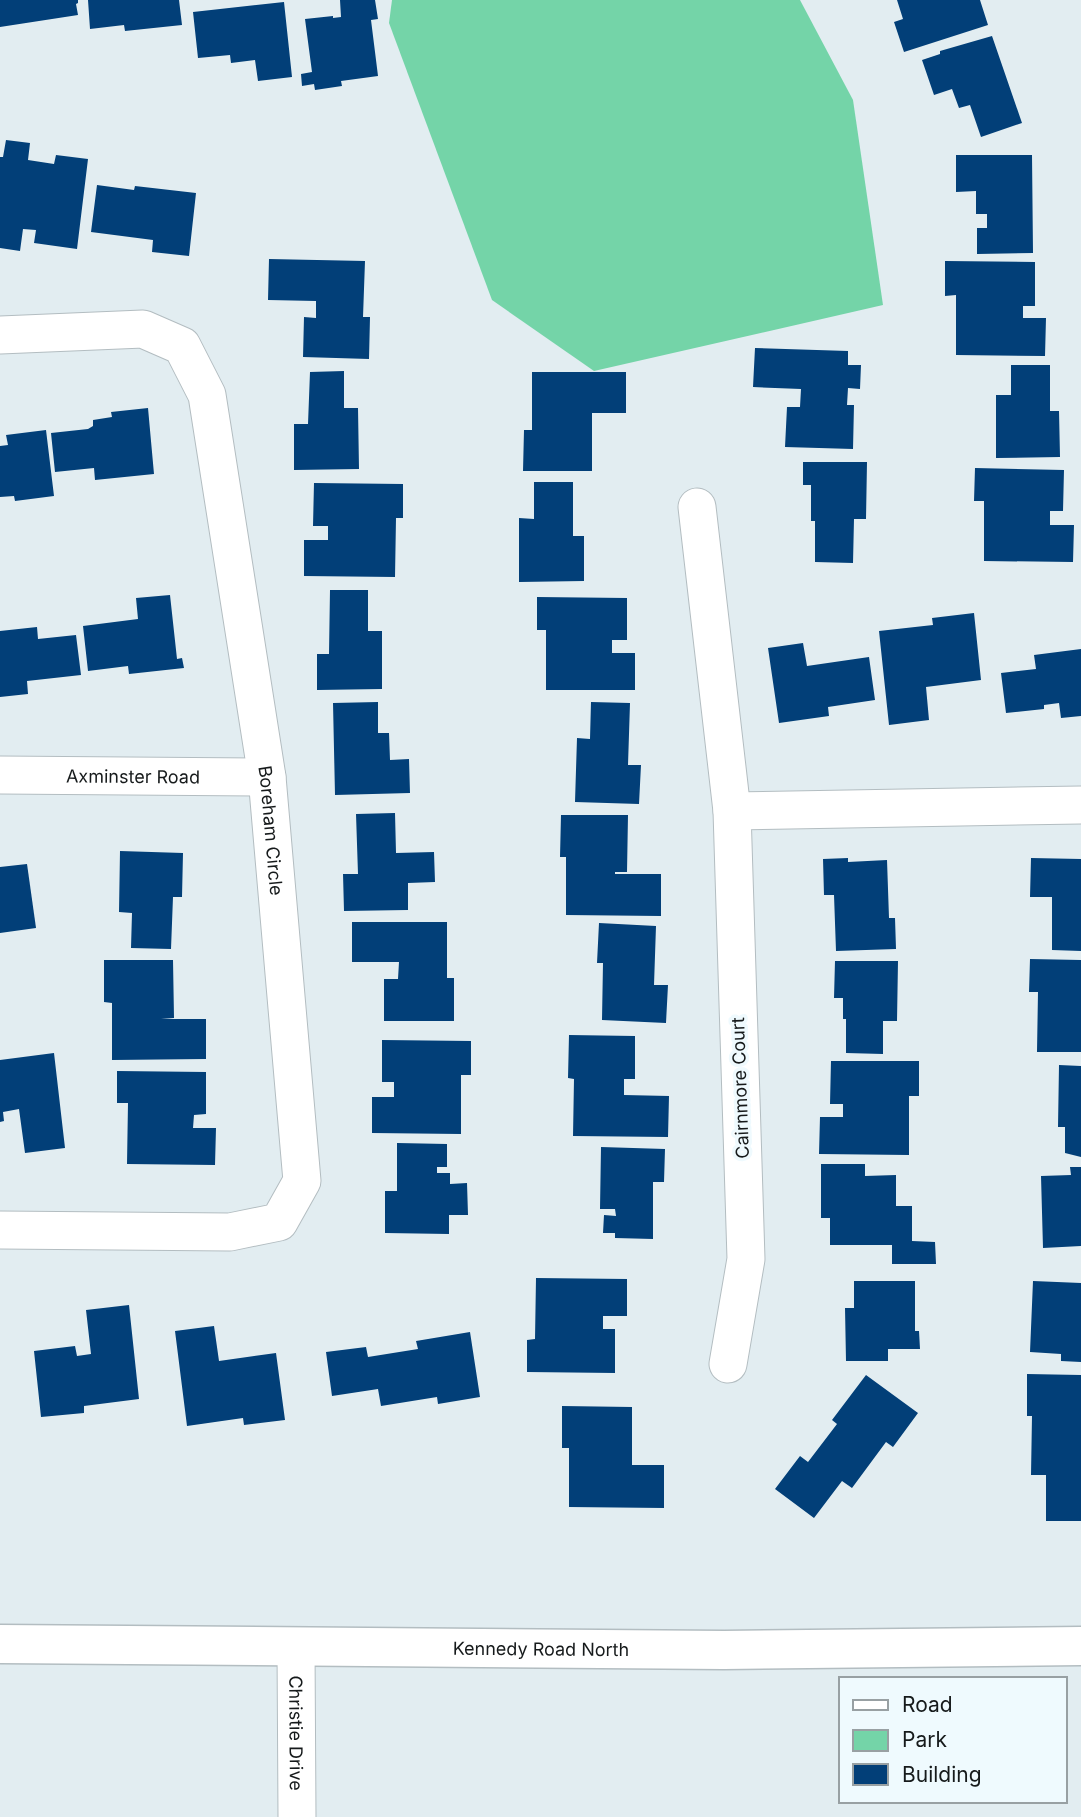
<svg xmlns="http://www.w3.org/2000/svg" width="1081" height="1817" viewBox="0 0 1081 1817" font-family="Inter,sans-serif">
	<rect width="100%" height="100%" fill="#e2edf1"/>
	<path fill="#74d4a8" d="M392,0H800L853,100L883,305L594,371L492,300L389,23Z"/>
	<g fill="#023f78">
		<path d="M0,0H78V3L76,4L78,15L0,27Z"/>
		<path d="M88,0H179L182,25L125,31L124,25L90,29Z"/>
		<path d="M340,0H375L378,19L371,20L378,76L341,81L342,86L315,90L314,84L302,86L301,74L312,72L305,19L333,16V18L341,17Z"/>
		<path d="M897,0H980L988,25L904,52L894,22L903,19Z"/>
		<path d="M284,2L292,77L258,81L255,60L231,63L230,55L198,58L193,12Z"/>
		<path d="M992,36L1022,123L981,137L970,105L959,108L952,89L934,95L922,60L940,54V51Z"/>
		<path d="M6,140L30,143L28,160L54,164L56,155L88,159L77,249L34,243L36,230L23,229L20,251L0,248V157H3Z"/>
		<path d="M956,155H1032L1033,253L977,254V228H987V214H976V191L956,192Z"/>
		<path d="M97,185L134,190L135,186L196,193L189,256L152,252L153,240L91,232Z"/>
		<path d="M269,259L365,261L363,317H370L369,359L303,357L304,317L316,318V301L268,300Z"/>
		<path d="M945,261L1035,262V306H1023V318H1046L1045,356L956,355V295L945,296Z"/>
		<path d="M755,348L848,351V365H861L860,389L848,388L847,405H854L853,449L785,447L787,407H800L801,389L753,387Z"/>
		<path d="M1011,365H1050V411H1059L1060,457L996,458V395H1011Z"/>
		<path d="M344,371V408H358L359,469L294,470V424H308L310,372Z"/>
		<path d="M532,372H626V413H592V471H523L524,430H532Z"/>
		<path d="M148,408L154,474L95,480L94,468L55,472L51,433L88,429L93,426V420L112,417L111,412Z"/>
		<path d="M46,430L54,496L15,501L14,496L0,497V446L8,445L6,435Z"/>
		<path d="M803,462H867L866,519H854L853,563L815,562V521H811V485H803Z"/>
		<path d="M975,468L1064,470L1063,511H1050V525H1074L1073,562L984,561V501H974Z"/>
		<path d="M534,482H573V536H584V581L519,582V518L534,519Z"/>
		<path d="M314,483L403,484V518H396L395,577L304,576V540H328V526H313Z"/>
		<path d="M330,590H368V631H382V689L317,690V654H329Z"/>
		<path d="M170,595L177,659L182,658L184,668L129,674L128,666L88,671L83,626L138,619L136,598Z"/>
		<path d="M537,597L627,598V640H612V653H635V690H546V630H537Z"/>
		<path d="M974,613L981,680L926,687L929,720L889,725L879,631L933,625L932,618Z"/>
		<path d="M37,627L38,639L76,635L81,675L27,681L28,694L0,697V631Z"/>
		<path d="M803,643L807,666L869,657L875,700L828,707L829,716L779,723L768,648Z"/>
		<path d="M1081,649V716L1061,718L1059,703L1044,705V709L1006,713L1001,673L1036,669L1034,655Z"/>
		<path d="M378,702V733H389L390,760L409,759L410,793L335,795L333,703Z"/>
		<path d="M591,702L630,703L628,765H641L639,804L575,802L577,738L590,739Z"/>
		<path d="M395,813L396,853L434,852L435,882L408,883V910L344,911L343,874H358L356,814Z"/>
		<path d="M561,815H628L627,872H615V874H661V916L566,915V857H560Z"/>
		<path d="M120,851L183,853L182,897H173L171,949L131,948L132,913L119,912Z"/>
		<path d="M848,858V862L887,860L889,918H895L896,949L836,951L834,895H824L823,859Z"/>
		<path d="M1031,858L1081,859V951L1052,950V897H1030Z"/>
		<path d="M27,864L36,928L0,933V867Z"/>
		<path d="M352,922H447V978H454V1021H384V979H398L399,962H352Z"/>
		<path d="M599,923L656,926L654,985H668L666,1023L602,1020L603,963H597Z"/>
		<path d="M1030,959L1081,960V1052H1037L1038,992H1029Z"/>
		<path d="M104,960H173L174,1018L161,1019H206V1059L112,1060V1003L104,1002Z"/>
		<path d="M835,961H898L897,1021H883V1054L846,1053V1019H843V998H834Z"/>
		<path d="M569,1035L635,1036V1079H624V1095L669,1096L668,1137L573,1136L574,1079L568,1078Z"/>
		<path d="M382,1040L471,1041V1075H461V1134L372,1133V1097H394V1082H382Z"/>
		<path d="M54,1053L65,1148L25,1153L19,1109L3,1112L4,1121L0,1122V1060Z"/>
		<path d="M831,1061H919V1096H909V1155L819,1154L820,1117H843V1104H830Z"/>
		<path d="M1059,1065L1081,1066V1157L1065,1153V1127H1058Z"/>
		<path d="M117,1071L206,1072V1114L194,1115L193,1128H216L215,1165L127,1164L128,1103H117Z"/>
		<path d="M397,1143L447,1144V1167H437V1173H450V1184L467,1183L468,1215H449V1234L385,1233V1191H397Z"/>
		<path d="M601,1147L665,1149L664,1182H653V1239L615,1238V1233H603L604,1215L616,1216L615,1209H600Z"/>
		<path d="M821,1164H865V1176L896,1175V1206H912V1241L935,1242L936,1264H892V1245H830V1218H821Z"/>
		<path d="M1070,1167H1081V1246L1043,1248L1041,1176L1071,1175Z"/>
		<path d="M536,1278L627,1279V1316H603V1329H615V1373L527,1372V1340L535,1339Z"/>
		<path d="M854,1281H915V1331H919L920,1349H888V1361H846L845,1308H854Z"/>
		<path d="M1033,1281L1081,1283V1362L1061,1361V1354L1030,1352Z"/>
		<path d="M129,1305L139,1399L84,1406V1413L41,1417L34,1351L75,1346L77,1356L91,1354L86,1310Z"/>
		<path d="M214,1326L219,1361L276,1353L285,1420L244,1425L243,1418L187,1426L175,1331Z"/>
		<path d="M470,1332L480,1397L438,1404L437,1397L381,1406L378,1389L332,1396L326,1352L366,1347L368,1357L418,1349L416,1341Z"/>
		<path d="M1027,1374L1081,1375V1521H1046V1475H1031L1032,1416H1027Z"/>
		<path d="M866,1375L918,1413L893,1447L886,1442L852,1488L842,1481L814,1518L775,1489L800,1456L808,1462L837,1424L832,1420Z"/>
		<path d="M562,1406L632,1407V1465H664V1508L569,1507V1448H562Z"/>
	</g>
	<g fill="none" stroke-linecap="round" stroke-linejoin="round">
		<g stroke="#b3bdc1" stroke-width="39">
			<g id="minor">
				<path id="s1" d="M0,335L143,329L182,346L207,395L267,777L302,1181L279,1222L230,1232L0,1230"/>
				<path d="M697,507L732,811"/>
				<path id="s2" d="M0,775L267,777"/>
				<path d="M728,1364L746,1259L732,811L1081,805"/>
				<path id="s3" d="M296,1647L297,1817"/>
			</g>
		</g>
		<g stroke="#b3bdc1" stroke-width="41">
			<g id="major">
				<path id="s4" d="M0,1644L724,1650L1081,1646"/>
			</g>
		</g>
		<use href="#minor" stroke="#fff" stroke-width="37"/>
		<use href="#major" stroke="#fff" stroke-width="38"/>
	</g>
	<g text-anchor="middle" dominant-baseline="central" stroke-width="7" stroke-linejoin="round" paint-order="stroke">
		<g font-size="18" fill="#161a1b" stroke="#effafe">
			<text stroke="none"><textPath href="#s2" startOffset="133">Axminster Road</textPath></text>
			<text stroke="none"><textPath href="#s1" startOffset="681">Boreham Circle</textPath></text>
			<text transform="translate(740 1088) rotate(-92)">Cairnmore Court</text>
			<text stroke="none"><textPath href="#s4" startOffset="541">Kennedy Road North</textPath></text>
			<text stroke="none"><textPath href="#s3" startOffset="86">Christie Drive</textPath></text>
		</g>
	</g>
	<rect x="839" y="1677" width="228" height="126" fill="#effafe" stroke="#98a0a3" stroke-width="2"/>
	<rect x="853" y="1700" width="35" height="10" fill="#ffffff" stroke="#98a0a3" stroke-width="2"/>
	<text x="902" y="1712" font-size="21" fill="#161a1b">Road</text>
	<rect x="853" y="1730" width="35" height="21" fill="#74d4a8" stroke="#98a0a3" stroke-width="2"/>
	<text x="902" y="1747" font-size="21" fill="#161a1b">Park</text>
	<rect x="853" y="1764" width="35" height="21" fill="#023f78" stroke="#98a0a3" stroke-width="2"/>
	<text x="902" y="1782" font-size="21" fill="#161a1b">Building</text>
</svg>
